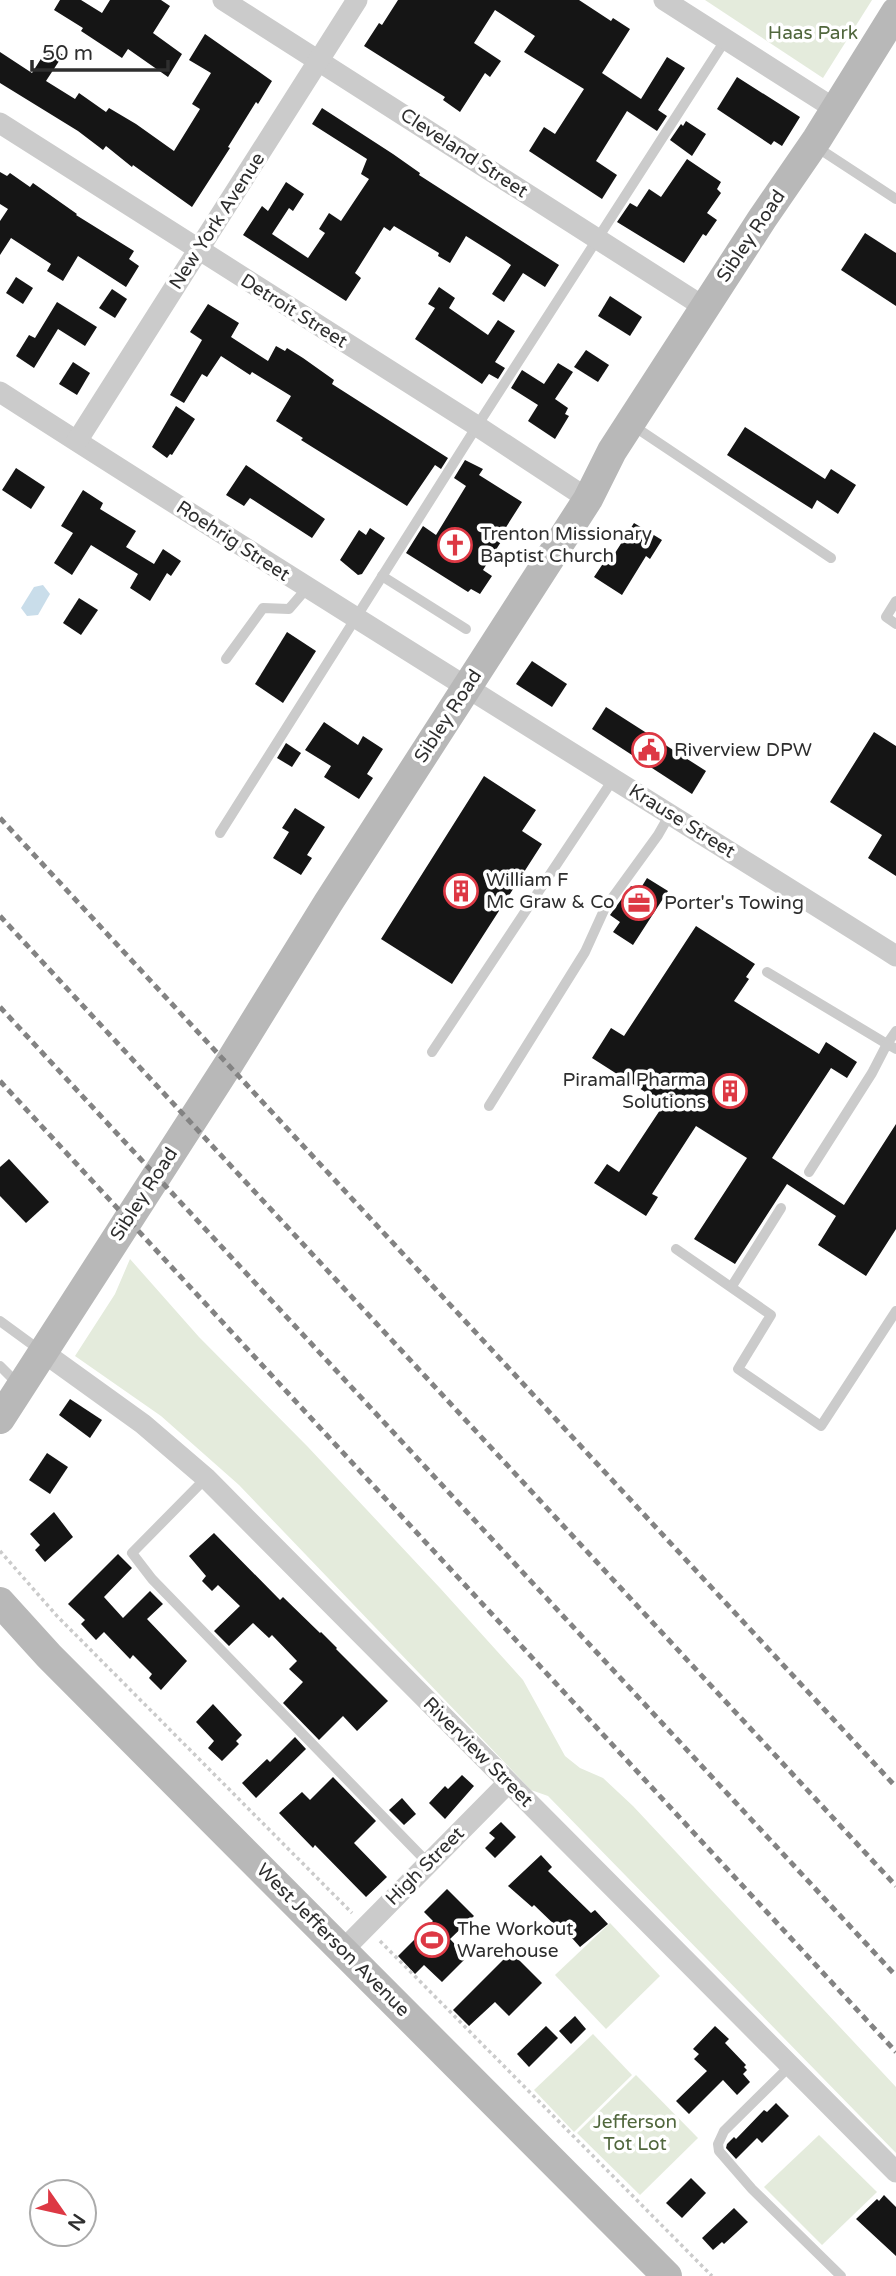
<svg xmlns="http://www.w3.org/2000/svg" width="896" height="2276" viewBox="0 0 896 2276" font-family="'Varela Round',sans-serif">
	<rect width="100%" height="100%" fill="#fff"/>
	<g fill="#e4ebdc">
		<path d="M705,0H872L823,78Z"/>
		<path d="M130,1259L199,1337L308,1447L440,1588L523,1680L565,1756L580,1768L603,1778L633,1806L896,2087V2153L548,1796L531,1790L239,1485L161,1416L75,1356L115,1294Z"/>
		<path d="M610,1923L660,1976L606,2029L555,1975Z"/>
		<path d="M593,2034L632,2075L574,2132L534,2090Z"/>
		<path d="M636,2075L698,2138L640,2195L577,2133Z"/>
		<path d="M819,2135L877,2192L822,2245L764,2187Z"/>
	</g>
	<path fill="#c9ddea" d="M43,585L50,594L38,615L27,616L21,608L34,587Z"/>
	<g fill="#151515">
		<path d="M60,0H81L102,13L110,0H161L170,6L153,33L182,54L168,77L128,49L122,58L81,31L83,28L54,10Z"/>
		<path d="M398,0H579L611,21L613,18L630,29L602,73L641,99L667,57L685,68L658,110L667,116L657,131L627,111L596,161L617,175L602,199L529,151L544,127L555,134L584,89L524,52L535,36L495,10L474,43L501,61L490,77L485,73L460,112L443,100L445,97L364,46L379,23L382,25Z"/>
		<path d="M205,34L272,81L258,104L256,102L228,147L230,148L192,207L133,165L132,167L106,146L103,150L78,131L0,83V52L32,73L49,46L63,55L46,81L75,99L79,93L106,112L109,108L136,124L174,151L200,109L192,104L211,73L189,60Z"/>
		<path d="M737,77L800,117L782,146L774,141L771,145L717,109Z"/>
		<path d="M322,108L393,154L420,173L419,175L559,265L545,287L523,273L504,302L492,294L511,265L501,258L466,236L450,263L438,256L439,253L394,226L390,231L384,227L355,273L361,278L346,301L243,235L262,206L268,211L286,182L304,194L293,211L289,208L272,234L308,258L325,233L319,229L329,213L341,221L369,179L361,174L367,159L312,124Z"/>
		<path d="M686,121L706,134L692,156L670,140L681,124L683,126Z"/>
		<path d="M687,159L721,182L717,189L721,193L707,213L717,220L706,236L703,234L684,263L617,222L630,203L637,207L649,189L661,197Z"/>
		<path d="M0,172L7,176L10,173L30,187L33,183L77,214L76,215L134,251L129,259L139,266L126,287L78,256L63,281L47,271L51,264L11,238L0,255V221L8,209L0,204Z"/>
		<path d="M865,233L896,253V306L841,270Z"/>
		<path d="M16,277L33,288L23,304L6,293Z"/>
		<path d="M439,287L455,298L449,308L488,335L498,320L515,331L495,362L505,368L498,379L489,374L482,384L415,339L435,308L428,304Z"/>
		<path d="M112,289L127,299L115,318L99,308Z"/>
		<path d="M610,296L642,317L630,336L598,316Z"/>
		<path d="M57,302L97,327L85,346L58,329L34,368L16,356L29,335L35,338Z"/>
		<path d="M208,304L239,323L231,337L268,361L276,346L285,351L287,348L303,358L334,380L332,384L448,458L441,469L435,465L407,506L301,440L303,438L276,421L291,396L252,372L250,375L221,356L207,377L202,374L184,403L170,395L202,340L190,332Z"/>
		<path d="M586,350L609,365L598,382L574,367Z"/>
		<path d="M73,362L90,373L77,395L59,384Z"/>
		<path d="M558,363L573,372L555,399L568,408L565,414L569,416L555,439L528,421L538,405L511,388L522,370L544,384Z"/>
		<path d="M176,406L195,419L172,455L170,454L167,458L152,447Z"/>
		<path d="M745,427L825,479L831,469L856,485L838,514L817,500L812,509L727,455Z"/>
		<path d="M465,460L483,469L479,475L522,502L503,532L506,534L483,570L492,576L480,594L471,589L468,592L406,553L423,526L436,535L466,486L454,478Z"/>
		<path d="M246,465L325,519L312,538L250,498L244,506L226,495Z"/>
		<path d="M16,468L45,487L31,509L2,490Z"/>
		<path d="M83,490L103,503L100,509L136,531L126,547L154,564L163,549L181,561L171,576L167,573L150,601L130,588L138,574L91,545L72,575L54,563L73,533L61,526Z"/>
		<path d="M634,523L662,540L650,559L646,556L622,595L594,577L606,559L610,561Z"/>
		<path d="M370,528L385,538L362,574L358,575L340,560L359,530L366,535Z"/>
		<path d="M79,598L98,610L81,635L63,623Z"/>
		<path d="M287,632L316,651L283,703L255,684Z"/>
		<path d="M532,661L567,684L552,707L516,684Z"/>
		<path d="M606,707L706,771L692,794L592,729Z"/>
		<path d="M324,722L358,745L363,736L383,749L367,774L373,778L359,799L324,777L331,766L305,750Z"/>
		<path d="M874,732L896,746V876L868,858L882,835L830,802Z"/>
		<path d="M286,743L301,753L292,767L277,758Z"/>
		<path d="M484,776L536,810L522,831L542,844L452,984L381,939Z"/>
		<path d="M295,808L325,827L307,855L312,858L301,875L273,858L289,832L282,828Z"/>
		<path d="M647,878L668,891L633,945L613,932L620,922L610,915L631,886L639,891Z"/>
		<path d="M696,926L755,964L746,977L749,979L734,1001L819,1054L826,1042L857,1062L847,1078L831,1068L772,1158L844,1205L896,1124V1229L866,1276L818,1245L836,1216L787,1184L735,1264L694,1239L747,1158L696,1126L652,1194L658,1197L646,1216L594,1183L607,1164L619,1172L664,1104L592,1058L611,1028L624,1036Z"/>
		<path d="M9,1159L49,1202L26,1223L0,1196V1167Z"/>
		<path d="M70,1399L102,1420L90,1438L59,1415Z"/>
		<path d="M47,1453L68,1467L50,1494L29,1480Z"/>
		<path d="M54,1512L73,1537L45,1562L35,1550L40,1545L30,1534Z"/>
		<path d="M214,1533L280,1600L283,1597L320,1633L321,1632L337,1648L336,1649L388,1701L357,1731L343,1716L319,1740L283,1703L303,1682L289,1669L297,1661L272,1635L269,1638L253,1623L229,1646L214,1631L240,1606L218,1585L212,1591L202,1581L206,1576L189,1556Z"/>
		<path d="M118,1554L132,1568L104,1597L123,1618L150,1591L163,1604L147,1619L187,1661L161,1690L149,1678L152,1674L133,1655L130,1659L104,1632L96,1640L81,1624L85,1620L68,1604Z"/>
		<path d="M213,1704L242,1735L236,1741L239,1744L222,1761L208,1748L214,1741L196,1722Z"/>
		<path d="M295,1737L306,1749L256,1798L242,1783L267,1759L270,1762Z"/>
		<path d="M462,1775L474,1786L445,1819L429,1803L445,1786L448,1789Z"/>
		<path d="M333,1777L376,1821L354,1843L387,1877L366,1897L315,1845L313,1848L279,1813L302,1792L310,1800Z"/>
		<path d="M402,1798L416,1814L404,1825L389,1810Z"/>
		<path d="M501,1822L516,1837L495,1858L485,1848L495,1838L489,1833Z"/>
		<path d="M541,1855L552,1867L548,1871L591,1913L595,1910L608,1924L580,1947L563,1928L560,1930L534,1905L532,1907L508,1886Z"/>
		<path d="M447,1889L474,1916L450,1939L467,1957L442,1982L424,1965L415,1974L398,1956L433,1921L424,1912Z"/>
		<path d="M511,1952L542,1983L509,2016L495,2002L469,2026L453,2010Z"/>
		<path d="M575,2016L586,2029L571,2044L559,2031Z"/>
		<path d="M546,2026L558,2038L529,2067L517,2054Z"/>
		<path d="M715,2026L729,2039L725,2043L746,2065L744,2067L747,2070L743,2074L750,2082L737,2095L723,2080L689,2114L676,2101L707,2071L694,2059L699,2054L693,2049Z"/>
		<path d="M776,2103L789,2116L762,2143L757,2138L736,2159L726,2148L727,2144L734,2137L736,2139L764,2110L767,2112Z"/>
		<path d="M691,2178L706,2193L682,2218L666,2203Z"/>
		<path d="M884,2195L896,2207V2256L856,2219L877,2199L879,2201Z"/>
		<path d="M734,2208L748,2222L724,2244L722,2242L713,2250L702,2238Z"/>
	</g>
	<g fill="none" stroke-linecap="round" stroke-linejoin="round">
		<g stroke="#cbcbcb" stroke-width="3.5" stroke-dasharray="3.5 3.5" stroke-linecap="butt">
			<path d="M0,1551L57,1616L352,1913"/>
			<path d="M380,1941L712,2276"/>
		</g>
		<g stroke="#cbcbcb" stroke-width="10">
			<path d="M815,146L896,199"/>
			<path d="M632,425L831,558"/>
			<path d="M382,576L466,629"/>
			<path d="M896,601L886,617L896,624"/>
			<path d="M226,659L263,608L289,609L307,588"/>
			<path d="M220,833L477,426L726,39"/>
			<path d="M767,972L887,1044L896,1031"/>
			<path d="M432,1052L614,778"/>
			<path d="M489,1106L585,952L605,908L658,835L670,814"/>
			<path d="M809,1172L872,1073L887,1044L896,1049"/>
			<path d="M676,1249L771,1315L738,1369L821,1426L896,1311"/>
			<path d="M732,1286L781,1208"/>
			<path d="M0,1321L41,1351"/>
			<path d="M0,1366L19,1385"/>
			<path d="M206,1478L132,1553L152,1579L428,1863"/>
			<path d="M790,2066L724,2131L718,2144L719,2151L752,2189L841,2276"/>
		</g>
		<g stroke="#cbcbcb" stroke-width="21">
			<path d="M223,0L704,307"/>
			<path d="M664,0L835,109"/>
			<path d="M0,123L477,426L588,499"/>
			<path d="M0,392C297,583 597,768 896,956"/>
			<path d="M77,441L357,0"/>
			<path d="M43,1352L143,1424L206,1478L896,2172"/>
			<path d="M343,1950L508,1783"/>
		</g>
		<g stroke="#b8b8b8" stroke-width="30">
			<path d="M0,1419L228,1065L328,903L588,499L612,451L762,219L817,139L896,12"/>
			<path d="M0,1602L49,1656L667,2276"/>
		</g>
		<g stroke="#838383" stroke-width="5" stroke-dasharray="7 5" stroke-linecap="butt">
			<path d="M0,818L896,1787"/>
			<path d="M0,916L896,1886"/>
			<path d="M0,1007L896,1976"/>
			<path d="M0,1081L896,2052"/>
		</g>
	</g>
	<defs>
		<g id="church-ring" transform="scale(1.75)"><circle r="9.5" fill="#fff" stroke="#dd3844" stroke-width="1.5"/><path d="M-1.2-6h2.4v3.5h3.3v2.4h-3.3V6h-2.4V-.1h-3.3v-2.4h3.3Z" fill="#dd3844"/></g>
		<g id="civic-ring" transform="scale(1.75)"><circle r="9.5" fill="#fff" stroke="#dd3844" stroke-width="1.5"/><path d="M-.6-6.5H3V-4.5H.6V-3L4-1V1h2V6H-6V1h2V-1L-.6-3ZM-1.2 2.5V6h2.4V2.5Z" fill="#dd3844"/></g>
		<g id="building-ring" transform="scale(1.75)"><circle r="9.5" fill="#fff" stroke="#dd3844" stroke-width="1.5"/><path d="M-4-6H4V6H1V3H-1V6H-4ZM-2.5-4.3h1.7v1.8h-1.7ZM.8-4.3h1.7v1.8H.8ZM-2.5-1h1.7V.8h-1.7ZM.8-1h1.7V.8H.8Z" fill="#dd3844"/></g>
		<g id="office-ring" transform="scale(1.75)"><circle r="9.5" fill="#fff" stroke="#dd3844" stroke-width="1.5"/><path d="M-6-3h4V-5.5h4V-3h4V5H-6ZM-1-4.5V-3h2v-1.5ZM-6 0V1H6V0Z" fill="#dd3844"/></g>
		<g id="stadium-ring" transform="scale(1.75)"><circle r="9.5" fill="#fff" stroke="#dd3844" stroke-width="1.5"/><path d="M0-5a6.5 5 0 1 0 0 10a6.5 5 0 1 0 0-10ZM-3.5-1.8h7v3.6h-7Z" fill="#dd3844"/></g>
	</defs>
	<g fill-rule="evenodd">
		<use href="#church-ring" x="455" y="545"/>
		<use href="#civic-ring" x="649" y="750"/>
		<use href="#building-ring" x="461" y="891"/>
		<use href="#office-ring" x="639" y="903"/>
		<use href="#building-ring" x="730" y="1091"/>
		<use href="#stadium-ring" x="432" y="1940"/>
	</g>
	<g text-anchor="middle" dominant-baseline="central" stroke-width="7" stroke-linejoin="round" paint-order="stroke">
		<g font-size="19" fill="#51673d" stroke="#fff">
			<text x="813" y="33">Haas Park</text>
			<text x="635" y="2122">Jefferson<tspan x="635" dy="22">Tot Lot</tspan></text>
		</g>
		<g font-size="19" fill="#2e2e2e" stroke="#fff">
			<text transform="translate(464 153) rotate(33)">Cleveland Street</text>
			<text transform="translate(217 221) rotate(-57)">New York Avenue</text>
			<text transform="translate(751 236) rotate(-56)">Sibley Road</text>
			<text transform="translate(294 311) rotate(32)">Detroit Street</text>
			<text transform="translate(233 541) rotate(33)">Roehrig Street</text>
			<text transform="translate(448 716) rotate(-57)">Sibley Road</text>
			<text transform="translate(682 821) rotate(32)">Krause Street</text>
			<text transform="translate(144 1194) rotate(-57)">Sibley Road</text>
			<text transform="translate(478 1752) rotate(45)">Riverview Street</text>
			<text transform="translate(425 1866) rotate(-45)">High Street</text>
			<text transform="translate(333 1940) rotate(45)">West Jefferson Avenue</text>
		</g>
		<g font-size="19" fill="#2e2e2e" stroke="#fff" text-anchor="start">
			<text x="480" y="534">Trenton Missionary<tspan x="480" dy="22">Baptist Church</tspan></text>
			<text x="674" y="750">Riverview DPW</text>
			<text x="486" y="880">William F<tspan x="486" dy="22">Mc Graw &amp; Co</tspan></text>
			<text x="664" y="903">Porter's Towing</text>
			<text x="706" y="1080" text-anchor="end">Piramal Pharma<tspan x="706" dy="22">Solutions</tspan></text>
			<text x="457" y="1929">The Workout<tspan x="457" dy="22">Warehouse</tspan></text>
		</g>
	</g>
	<g transform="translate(63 2213) rotate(124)"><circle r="33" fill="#ffffff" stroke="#ababab" stroke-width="2"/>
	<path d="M0-5L12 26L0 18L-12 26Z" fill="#dd3844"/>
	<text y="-10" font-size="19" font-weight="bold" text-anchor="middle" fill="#2e2e2e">N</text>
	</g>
	<path d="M32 60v10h136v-10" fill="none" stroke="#2e2e2e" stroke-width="3.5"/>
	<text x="42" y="60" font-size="21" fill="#2e2e2e" stroke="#ffffff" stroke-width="5" paint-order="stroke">50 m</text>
</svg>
